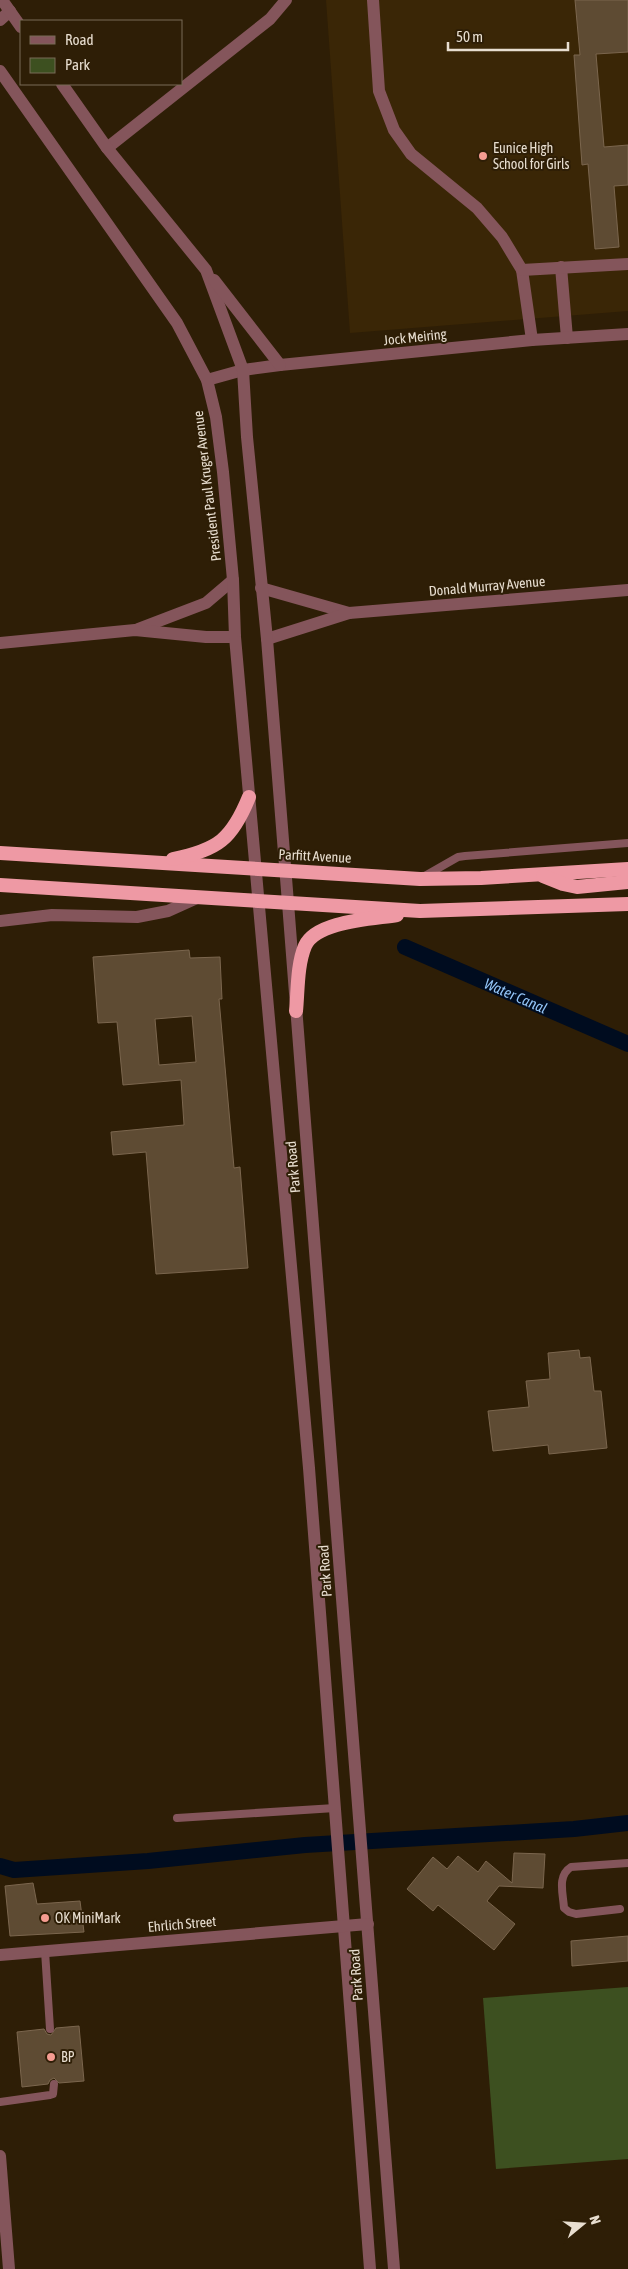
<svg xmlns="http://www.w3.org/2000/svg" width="628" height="2269" viewBox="0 0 628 2269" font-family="'Asap Condensed',sans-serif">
	<rect width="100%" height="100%" fill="#2e1e06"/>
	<path fill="#3a2606" d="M326,0H628V311L350,333Z"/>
	<path fill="#3d5020" d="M628,1987V2159L496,2169L483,1998Z"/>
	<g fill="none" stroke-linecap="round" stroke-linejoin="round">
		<g stroke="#000c1f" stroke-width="16">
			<path id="s1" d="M405,947L628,1044"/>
			<path d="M0,1866L14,1870L148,1861L305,1845L574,1829L628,1823"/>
		</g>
	</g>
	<g fill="#5e4b33" stroke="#7b664e" fill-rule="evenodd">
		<path d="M575,0H628V52L596,54L604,147L628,145V185L614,186L619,247L595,249L588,164L582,165L574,55H580Z"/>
		<path d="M189,950L190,958L220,957L222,999H219L234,1168L240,1167L248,1268L156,1274L146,1152L113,1155L111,1132L184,1125L181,1080L123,1085L117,1022L98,1023L93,957ZM192,1016L196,1062L159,1065L155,1019Z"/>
		<path d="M579,1350L580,1358L590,1357L594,1391H601L607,1448L549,1454L548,1445L493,1451L488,1411L529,1407L526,1381L550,1379L548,1353Z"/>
		<path d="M514,1853L545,1854L543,1888L499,1886L487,1901L515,1924L494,1950L438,1905L433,1911L407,1889L433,1857L447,1869L458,1856L478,1872L486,1861L512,1883Z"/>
		<path d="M33,1883L37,1904L80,1901L84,1932L10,1936L5,1886Z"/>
		<path d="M628,1936V1961L572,1966L571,1941Z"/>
		<path d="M79,2026L84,2081L59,2083L54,2078L50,2080L48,2084L22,2087L17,2032L44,2029L47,2034L51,2035L56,2028Z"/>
	</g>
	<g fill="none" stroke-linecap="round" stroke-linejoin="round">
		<g stroke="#84555b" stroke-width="8">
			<path d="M423,877L458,857L465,856L628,843"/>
			<path d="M177,1818L335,1808"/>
			<path d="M620,1909L576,1914L569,1912L564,1908C563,1893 557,1876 571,1867L628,1863"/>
			<path d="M45,1951L50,2029"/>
			<path d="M0,2102L50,2095L53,2094L54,2084"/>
		</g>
		<g stroke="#84555b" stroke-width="12">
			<path d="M373,0L379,91L394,130L411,154L477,208L502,237L522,270L532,340"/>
			<path d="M0,20L10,11"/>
			<path d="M107,148L270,19L286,0"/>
			<path d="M561,267L567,338"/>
			<path d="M522,270L628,264"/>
			<path d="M207,380L243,370L280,365L532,340L628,334"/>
			<path d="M261,588L349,613"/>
			<path d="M138,629L206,603L233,580"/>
			<path d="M267,639L349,613L628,590"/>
			<path d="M0,643L135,630L206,637H235"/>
			<path d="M0,921L52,915L137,917L168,911L199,897"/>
			<path d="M0,2156L9,2269"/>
		</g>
		<g stroke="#84555b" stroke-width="12">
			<path d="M2,0L21,27"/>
			<path d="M0,71L177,323L207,380L216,417L223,472L233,580L235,637L309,1468L370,2269"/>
			<path d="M62,84L107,148L206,270L243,370L247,437L267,639L288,903L394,2269"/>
			<path d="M214,280L280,365"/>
			<path d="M0,1955L368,1924"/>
		</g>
		<g stroke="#ee99a4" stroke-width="14">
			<path d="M0,853L420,879L481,878L628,869"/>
			<path d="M173,859C218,850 232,839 249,797"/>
			<path d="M543,876L563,884L577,887L628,882"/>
			<path d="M0,885L420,911L628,904"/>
			<path d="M296,1011C298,991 297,965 305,946C316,921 373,919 397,915"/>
		</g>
	</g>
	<g fill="#f59c91" stroke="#2e1e06" stroke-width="2">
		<circle cx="483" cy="156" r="5"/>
		<circle cx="45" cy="1918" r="5"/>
		<circle cx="51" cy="2057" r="5"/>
	</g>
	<g text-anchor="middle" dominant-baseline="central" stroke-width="4" stroke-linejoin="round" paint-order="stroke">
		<g font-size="14" fill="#e8ded0" stroke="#2e1e06" text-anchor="start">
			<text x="493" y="148">Eunice High<tspan x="493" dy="16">School for Girls</tspan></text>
			<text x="55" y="1918">OK MiniMark</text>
			<text x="61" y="2057">BP</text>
		</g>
		<g font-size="14" fill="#e8ded0" stroke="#2e1e06">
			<text transform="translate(415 337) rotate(-6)">Jock Meiring</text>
			<text transform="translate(207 486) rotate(-97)">President Paul Kruger Avenue</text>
			<text transform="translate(487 586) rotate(-5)">Donald Murray Avenue</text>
			<text transform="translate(315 856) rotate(3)">Parfitt Avenue</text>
			<text transform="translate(293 1167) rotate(-95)">Park Road</text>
			<text transform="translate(325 1571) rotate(-94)">Park Road</text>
			<text transform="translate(182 1924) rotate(-5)">Ehrlich Street</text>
			<text transform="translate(356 1975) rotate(-94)">Park Road</text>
		</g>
		<g font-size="15" font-style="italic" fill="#93c5f7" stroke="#2e1e06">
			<text stroke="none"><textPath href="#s1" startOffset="121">Water Canal</textPath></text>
		</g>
	</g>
	<rect x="20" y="20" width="162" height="65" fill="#2e1e06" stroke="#786b57"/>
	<rect x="30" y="36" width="25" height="8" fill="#84555b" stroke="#786b57"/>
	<text x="65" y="45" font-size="15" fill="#e8ded0">Road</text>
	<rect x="30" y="58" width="25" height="15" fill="#3d5020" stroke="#786b57"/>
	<text x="65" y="70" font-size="15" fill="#e8ded0">Park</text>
	<g transform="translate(583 2224) rotate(72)" stroke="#2e1e06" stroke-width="4" paint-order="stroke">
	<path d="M0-4L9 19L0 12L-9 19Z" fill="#e8ded0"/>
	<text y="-8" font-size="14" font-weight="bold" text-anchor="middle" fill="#e8ded0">N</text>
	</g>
	<path d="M448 42v8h120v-8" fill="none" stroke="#e8ded0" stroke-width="2.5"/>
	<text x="456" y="42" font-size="15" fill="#e8ded0" stroke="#2e1e06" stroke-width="4" paint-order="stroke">50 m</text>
</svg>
